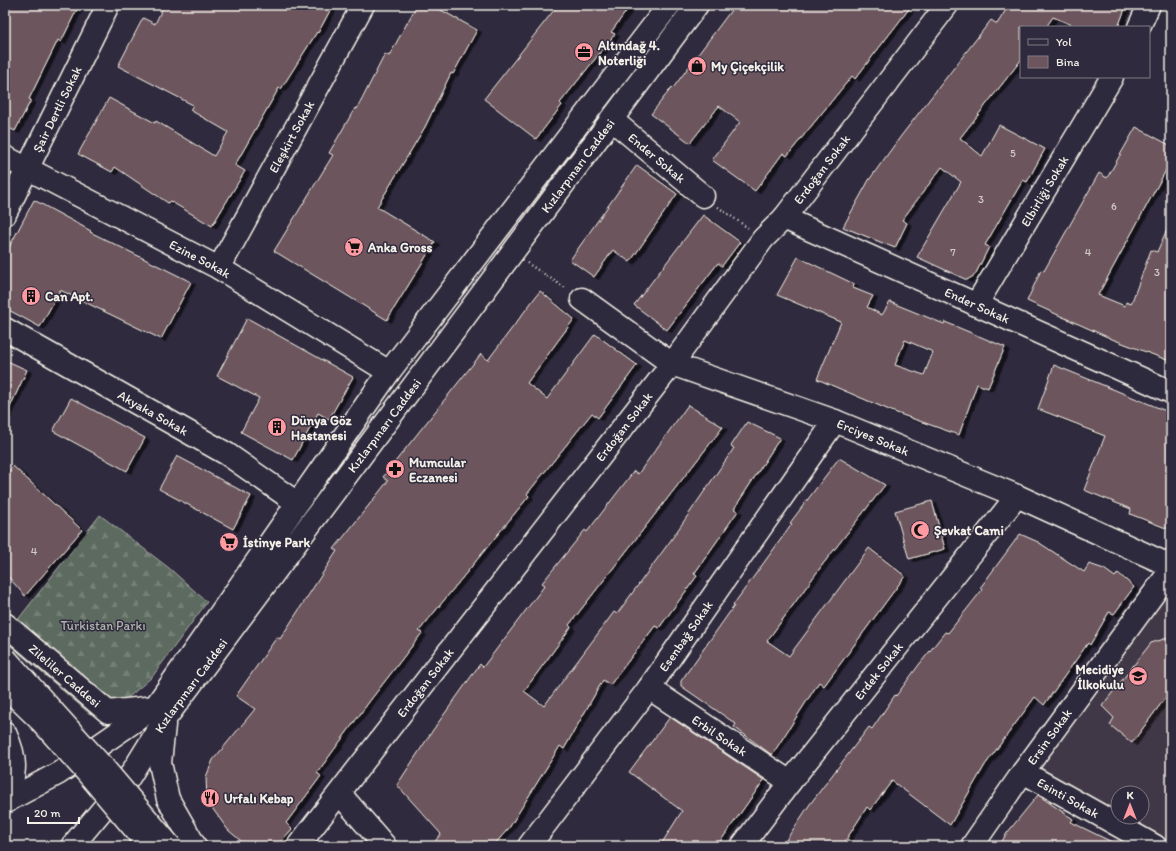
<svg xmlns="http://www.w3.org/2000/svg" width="1176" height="851" viewBox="0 0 1176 851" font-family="Itim,sans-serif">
	<defs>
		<pattern id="forest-firs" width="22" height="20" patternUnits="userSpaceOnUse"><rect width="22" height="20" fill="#5d6a60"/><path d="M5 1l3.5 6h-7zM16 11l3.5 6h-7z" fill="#758077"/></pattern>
		<filter id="shadow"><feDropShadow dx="4.5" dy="2.5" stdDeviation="0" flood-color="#0009"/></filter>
	</defs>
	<rect width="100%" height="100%" fill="#2f2a3d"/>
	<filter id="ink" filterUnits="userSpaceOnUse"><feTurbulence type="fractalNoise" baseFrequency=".025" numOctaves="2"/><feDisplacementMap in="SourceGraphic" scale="8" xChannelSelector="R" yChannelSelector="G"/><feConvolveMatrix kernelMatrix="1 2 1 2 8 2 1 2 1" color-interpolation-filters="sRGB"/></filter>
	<g filter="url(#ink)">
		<path fill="#413747" d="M1171,583V843L1157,839L1120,817H1142V793H1118V816L1039,769Z"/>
		<path fill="url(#forest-firs)" stroke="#a8aea4" d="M100,515L169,568L207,602L152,677L123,702L90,714L5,641V636Z"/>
		<g fill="#6c555d" stroke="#f4f1e8" fill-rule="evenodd" filter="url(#shadow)">
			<path d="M5,5H79L61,42L58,40L29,99L31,100L15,131L5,126Z"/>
			<path d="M164,5H333L318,33L317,32L281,89L279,88L235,165L245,171L212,226L170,201L168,203L115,167L112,172L78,154L109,98L155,123L156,121L214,156L228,132L190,110L193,105L118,66L143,18L155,24Z"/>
			<path d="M417,5H432L477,30L453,74L451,73L425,127L377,207L435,242L387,320L274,251L333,155L329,153L355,108L357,109L385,54L389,56Z"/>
			<path d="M558,5H631L611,32L615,34L560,103L562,105L536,139L484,99Z"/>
			<path d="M735,5H912L855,79L852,76L787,156L783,153L755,191L712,160L740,122L719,106L690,143L651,114L672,87L673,88Z"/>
			<path d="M1009,5H1116L1125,9L1118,27H1077L1053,17L1046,27H1021V60L960,138L982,156L999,125L1045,149L1027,182L1023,180L985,245L989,247L975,275L967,280L917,257L961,182L942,167L902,220L907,223L895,248L843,227L869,180L901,136L991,20L997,24Z"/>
			<path d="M1136,127L1171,146V161L1098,295L1125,306L1126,302L1131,304L1151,250L1157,252L1171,220V349L1167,360L1112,339L1027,301L1041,270L1044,271L1099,173L1107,178Z"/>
			<path d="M637,165L677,194L630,262L613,250L594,277L570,260Z"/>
			<path d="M34,200L91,231L90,232L191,282L161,339L60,290L40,327L5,308V255Z"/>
			<path d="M703,215L740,242L722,266L718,263L667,330L634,305Z"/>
			<path d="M798,257L854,284L853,288L873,296L867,307L882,315L890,302L944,324L945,322L1005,347L988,388L977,384L959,435L894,412L817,379L841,322L777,295ZM905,340L933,352L924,375L895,365Z"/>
			<path d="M540,291L574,319L527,383L547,399L595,334L637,365L598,418L592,413L527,494L529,496L419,631L422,633L369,702L317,773L321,776L286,823L292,829L277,846H247L228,830L207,801L206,777L213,760L255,709L236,696L277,637L280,639L337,551L334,549L388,481L383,477L481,354L488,360Z"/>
			<path d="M247,318L353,377L329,419L318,413L293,460L241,432L259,398L217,376Z"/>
			<path d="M5,360L27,370L5,418Z"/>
			<path d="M1054,365L1171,413V530L1130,514L1131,509L1084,490L1105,436L1082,427V426L1038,409Z"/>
			<path d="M71,398L145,438L127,471L53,431Z"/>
			<path d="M688,405L723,427L569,625L571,627L524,691L544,706L614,612L617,614L671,540L734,448L731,446L747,422L780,438L734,509L738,511L694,574L697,576L659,628L655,626L610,685L603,680L564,749L560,746L509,828L493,846H431L441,834L397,785L433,730L480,664L483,667L545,585L542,583L585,530L587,532L634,471L638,474Z"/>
			<path d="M177,456L251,496L233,529L159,489Z"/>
			<path d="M839,458L885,485L823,564L767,641L789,656L869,548L905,576L824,686L819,682L772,755L734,727L736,724L681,686V681L734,606L733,605L792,524L790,523Z"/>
			<path d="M13,466L82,530L25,596L5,573V477Z"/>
			<path d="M932,501L945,549L909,559L895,511Z"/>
			<path d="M1020,534L1038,542L1084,572L1089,564L1104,569L1115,577L1118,573L1134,587L1114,614L1109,612L1090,645L1088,643L1044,705L1035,697L985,765L950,825L892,781L870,810L867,807L842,846H794L786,840L810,804L869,727L872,729L895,695L896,696L918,666L945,632L948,633L982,590L980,588Z"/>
			<path d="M1171,637V690L1132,743L1110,725L1114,718L1102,706L1151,643Z"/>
			<path d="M670,717L764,780L717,846H660L682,811L629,772Z"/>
			<path d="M1038,795L1073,819L1071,822L1120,846H999L1007,833Z"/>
		</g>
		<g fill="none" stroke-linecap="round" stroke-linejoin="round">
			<g stroke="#f4f1e8" stroke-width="25">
				<g id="minor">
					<path d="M1139,27L1149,5"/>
					<path id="s1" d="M611,119L703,196"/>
					<path id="s2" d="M5,157L219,268L389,372"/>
					<path id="s3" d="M5,214L108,5"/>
					<path id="s4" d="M784,218L1171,392"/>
					<path id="s5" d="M219,268L363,5"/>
					<path id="s6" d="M582,299L672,364L835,421L1017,496L1171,566"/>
					<path id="s7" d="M976,305L1112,77"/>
					<path id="s8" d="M5,329L227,454L297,503"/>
					<path id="s9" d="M5,624L108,712L155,707"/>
					<path id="s10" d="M649,688L790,782"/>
					<path d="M5,733C18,761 15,771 8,801"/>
					<path id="s11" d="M1023,772L1155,846"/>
					<path d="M340,794L385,846"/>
					<path id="s12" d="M298,846L672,364L763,239L784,218L947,5"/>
					<path id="s13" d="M529,846L649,688L835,421"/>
					<path id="s14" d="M742,846L790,782L1017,496"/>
					<path id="s15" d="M972,846L1023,772L1171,570"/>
				</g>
			</g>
			<g stroke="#f4f1e8" stroke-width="25">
				<g id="major">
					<path d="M164,725L160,763L168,799L195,846"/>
					<path d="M5,802L59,773L155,707L389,372L669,5"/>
					<path id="s16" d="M72,846L128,779L165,719L697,5"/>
				</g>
			</g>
			<g stroke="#f4f1e8" stroke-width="2.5" stroke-dasharray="1 3" stroke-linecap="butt">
				<path d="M718,207L748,228"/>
				<path d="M527,263L567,289"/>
			</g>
			<use href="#minor" stroke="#2f2a3d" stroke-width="22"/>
			<use href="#major" stroke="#2f2a3d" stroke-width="22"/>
			<g stroke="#f4f1e8" stroke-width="25" stroke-linecap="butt">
				<g id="minor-bridge">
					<path d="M5,658L103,767"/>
					<path d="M5,686L41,721L90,776"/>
				</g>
			</g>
			<g stroke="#f4f1e8" stroke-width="25" stroke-linecap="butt">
				<g id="major-bridge">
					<path d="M103,767L170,846"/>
					<path d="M90,776L149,846"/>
				</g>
			</g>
			<use href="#minor-bridge" stroke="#2f2a3d" stroke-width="22"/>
			<use href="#major-bridge" stroke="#2f2a3d" stroke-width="22"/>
		</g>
	</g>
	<defs>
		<g id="office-disc" transform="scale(1)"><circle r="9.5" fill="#ff9aa2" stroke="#2f2a3d"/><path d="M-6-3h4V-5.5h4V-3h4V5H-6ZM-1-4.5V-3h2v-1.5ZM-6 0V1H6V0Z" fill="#111"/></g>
		<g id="shop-disc" transform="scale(1)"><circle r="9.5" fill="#ff9aa2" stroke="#2f2a3d"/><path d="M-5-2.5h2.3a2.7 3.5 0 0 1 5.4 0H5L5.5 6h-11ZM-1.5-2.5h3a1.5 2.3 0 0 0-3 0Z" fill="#111"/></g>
		<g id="supermarket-disc" transform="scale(1)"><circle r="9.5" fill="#ff9aa2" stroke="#2f2a3d"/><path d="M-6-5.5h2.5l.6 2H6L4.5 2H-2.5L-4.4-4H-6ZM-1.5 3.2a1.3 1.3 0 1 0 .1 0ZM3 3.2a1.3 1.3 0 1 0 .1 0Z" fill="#111"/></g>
		<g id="building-disc" transform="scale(1)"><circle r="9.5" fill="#ff9aa2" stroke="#2f2a3d"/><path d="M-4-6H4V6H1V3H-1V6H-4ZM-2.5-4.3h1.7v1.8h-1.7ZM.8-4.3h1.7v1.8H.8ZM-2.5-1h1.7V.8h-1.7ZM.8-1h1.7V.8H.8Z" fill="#111"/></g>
		<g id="pharmacy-disc" transform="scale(1)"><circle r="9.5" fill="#ff9aa2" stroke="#2f2a3d"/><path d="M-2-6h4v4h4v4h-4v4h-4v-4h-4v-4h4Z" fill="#111"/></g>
		<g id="mosque-disc" transform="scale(1)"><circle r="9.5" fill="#ff9aa2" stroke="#2f2a3d"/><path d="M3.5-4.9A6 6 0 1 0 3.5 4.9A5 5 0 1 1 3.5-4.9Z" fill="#111"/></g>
		<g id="school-disc" transform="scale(1)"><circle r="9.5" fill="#ff9aa2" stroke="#2f2a3d"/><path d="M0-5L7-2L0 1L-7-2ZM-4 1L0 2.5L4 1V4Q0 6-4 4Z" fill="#111"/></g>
		<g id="restaurant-disc" transform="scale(1)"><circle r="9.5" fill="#ff9aa2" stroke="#2f2a3d"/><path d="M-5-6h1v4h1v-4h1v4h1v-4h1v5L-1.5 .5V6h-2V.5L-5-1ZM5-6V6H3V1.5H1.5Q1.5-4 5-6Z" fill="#111"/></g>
	</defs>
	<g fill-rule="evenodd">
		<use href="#office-disc" x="584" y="52"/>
		<use href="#shop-disc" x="697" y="66"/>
		<use href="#supermarket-disc" x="354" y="247"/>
		<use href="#building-disc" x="31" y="296"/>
		<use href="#building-disc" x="277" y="427"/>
		<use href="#pharmacy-disc" x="395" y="469"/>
		<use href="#mosque-disc" x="920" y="530"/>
		<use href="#supermarket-disc" x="229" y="542"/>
		<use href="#school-disc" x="1138" y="676"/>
		<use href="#restaurant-disc" x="210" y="798"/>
	</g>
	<g text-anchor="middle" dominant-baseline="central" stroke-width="3" stroke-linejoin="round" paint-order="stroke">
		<g font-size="11" fill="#d2cac5">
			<text x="1013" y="153">5</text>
			<text x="981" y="199">3</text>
			<text x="1114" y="206">6</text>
			<text x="953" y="252">7</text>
			<text x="1088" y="252">4</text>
			<text x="1157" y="272">3</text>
			<text x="34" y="551">4</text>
		</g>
		<g font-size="13" font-weight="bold" fill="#f4f1e8" stroke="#2f2a3d" text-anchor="start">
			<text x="598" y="45">Altındağ 4.<tspan x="598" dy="15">Noterliği</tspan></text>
			<text x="711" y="66">My Çiçekçilik</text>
			<text x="368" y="247">Anka Gross</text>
			<text x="45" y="296">Can Apt.</text>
			<text x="291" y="420">Dünya Göz<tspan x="291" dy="15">Hastanesi</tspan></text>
			<text x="409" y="462">Mumcular<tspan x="409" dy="15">Eczanesi</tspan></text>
			<text x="934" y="530">Şevkat Cami</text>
			<text x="243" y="542">İstinye Park</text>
			<text x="1124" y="669" text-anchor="end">Mecidiye<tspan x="1124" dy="15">İlkokulu</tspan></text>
			<text x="224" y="798">Urfalı Kebap</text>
		</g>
		<g font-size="13" fill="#f4f1e8" stroke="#2f2a3d">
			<text stroke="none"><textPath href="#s3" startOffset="117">Şair Dertli Sokak</textPath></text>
			<text stroke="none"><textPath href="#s5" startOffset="150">Eleşkirt Sokak</textPath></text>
			<text stroke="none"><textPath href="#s1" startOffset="60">Ender Sokak</textPath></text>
			<text stroke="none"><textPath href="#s16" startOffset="848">Kızlarpınarı Caddesi</textPath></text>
			<text stroke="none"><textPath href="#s12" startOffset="856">Erdoğan Sokak</textPath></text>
			<text stroke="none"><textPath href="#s7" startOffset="133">Elbirliği Sokak</textPath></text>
			<text stroke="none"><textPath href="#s2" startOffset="220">Ezine Sokak</textPath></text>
			<text stroke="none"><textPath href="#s4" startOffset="212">Ender Sokak</textPath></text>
			<text stroke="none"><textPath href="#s8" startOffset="170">Akyaka Sokak</textPath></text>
			<text stroke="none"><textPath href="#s16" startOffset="524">Kızlarpınarı Caddesi</textPath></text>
			<text stroke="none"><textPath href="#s12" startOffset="531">Erdoğan Sokak</textPath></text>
			<text stroke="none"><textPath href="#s6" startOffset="325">Erciyes Sokak</textPath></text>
			<text stroke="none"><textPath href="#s13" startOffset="262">Esenbağ Sokak</textPath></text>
			<text stroke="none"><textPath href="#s14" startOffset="222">Erdek Sokak</textPath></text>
			<text stroke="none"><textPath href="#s9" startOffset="79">Zileliler Caddesi</textPath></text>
			<text stroke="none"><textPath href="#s12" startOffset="207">Erdoğan Sokak</textPath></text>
			<text stroke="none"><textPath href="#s16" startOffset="200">Kızlarpınarı Caddesi</textPath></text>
			<text stroke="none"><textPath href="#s10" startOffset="85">Erbil Sokak</textPath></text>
			<text stroke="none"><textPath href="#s15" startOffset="134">Ersin Sokak</textPath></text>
			<text stroke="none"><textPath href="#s11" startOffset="52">Esinti Sokak</textPath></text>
		</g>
		<g font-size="13" fill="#b0b4ab" stroke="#2f2a3d">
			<text x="103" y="625">Türkistan Parkı</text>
		</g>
	</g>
	<rect width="1176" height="851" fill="none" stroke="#2f2a3d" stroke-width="20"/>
	<rect x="10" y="10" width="1156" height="831" fill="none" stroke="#f4f1e8" stroke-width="1.5" filter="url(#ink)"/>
	<rect x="1020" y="26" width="130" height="52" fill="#2f2a3d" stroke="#7e7a81"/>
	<rect x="1028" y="39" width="20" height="6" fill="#2f2a3d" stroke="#7e7a81"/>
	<text x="1056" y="46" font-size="12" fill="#f4f1e8">Yol</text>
	<rect x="1028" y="56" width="20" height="12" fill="#6c555d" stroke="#7e7a81"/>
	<text x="1056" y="66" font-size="12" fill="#f4f1e8">Bina</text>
	<g transform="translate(1130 805)"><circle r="19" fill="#2f2a3d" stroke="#7e7a81"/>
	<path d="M0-3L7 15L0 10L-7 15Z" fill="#ff9aa2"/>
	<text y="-6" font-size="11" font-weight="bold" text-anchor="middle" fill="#f4f1e8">K</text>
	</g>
	<path d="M28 817v6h51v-6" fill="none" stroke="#f4f1e8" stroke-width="2"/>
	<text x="34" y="817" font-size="12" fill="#f4f1e8" stroke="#2f2a3d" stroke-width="3" paint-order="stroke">20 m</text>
</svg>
